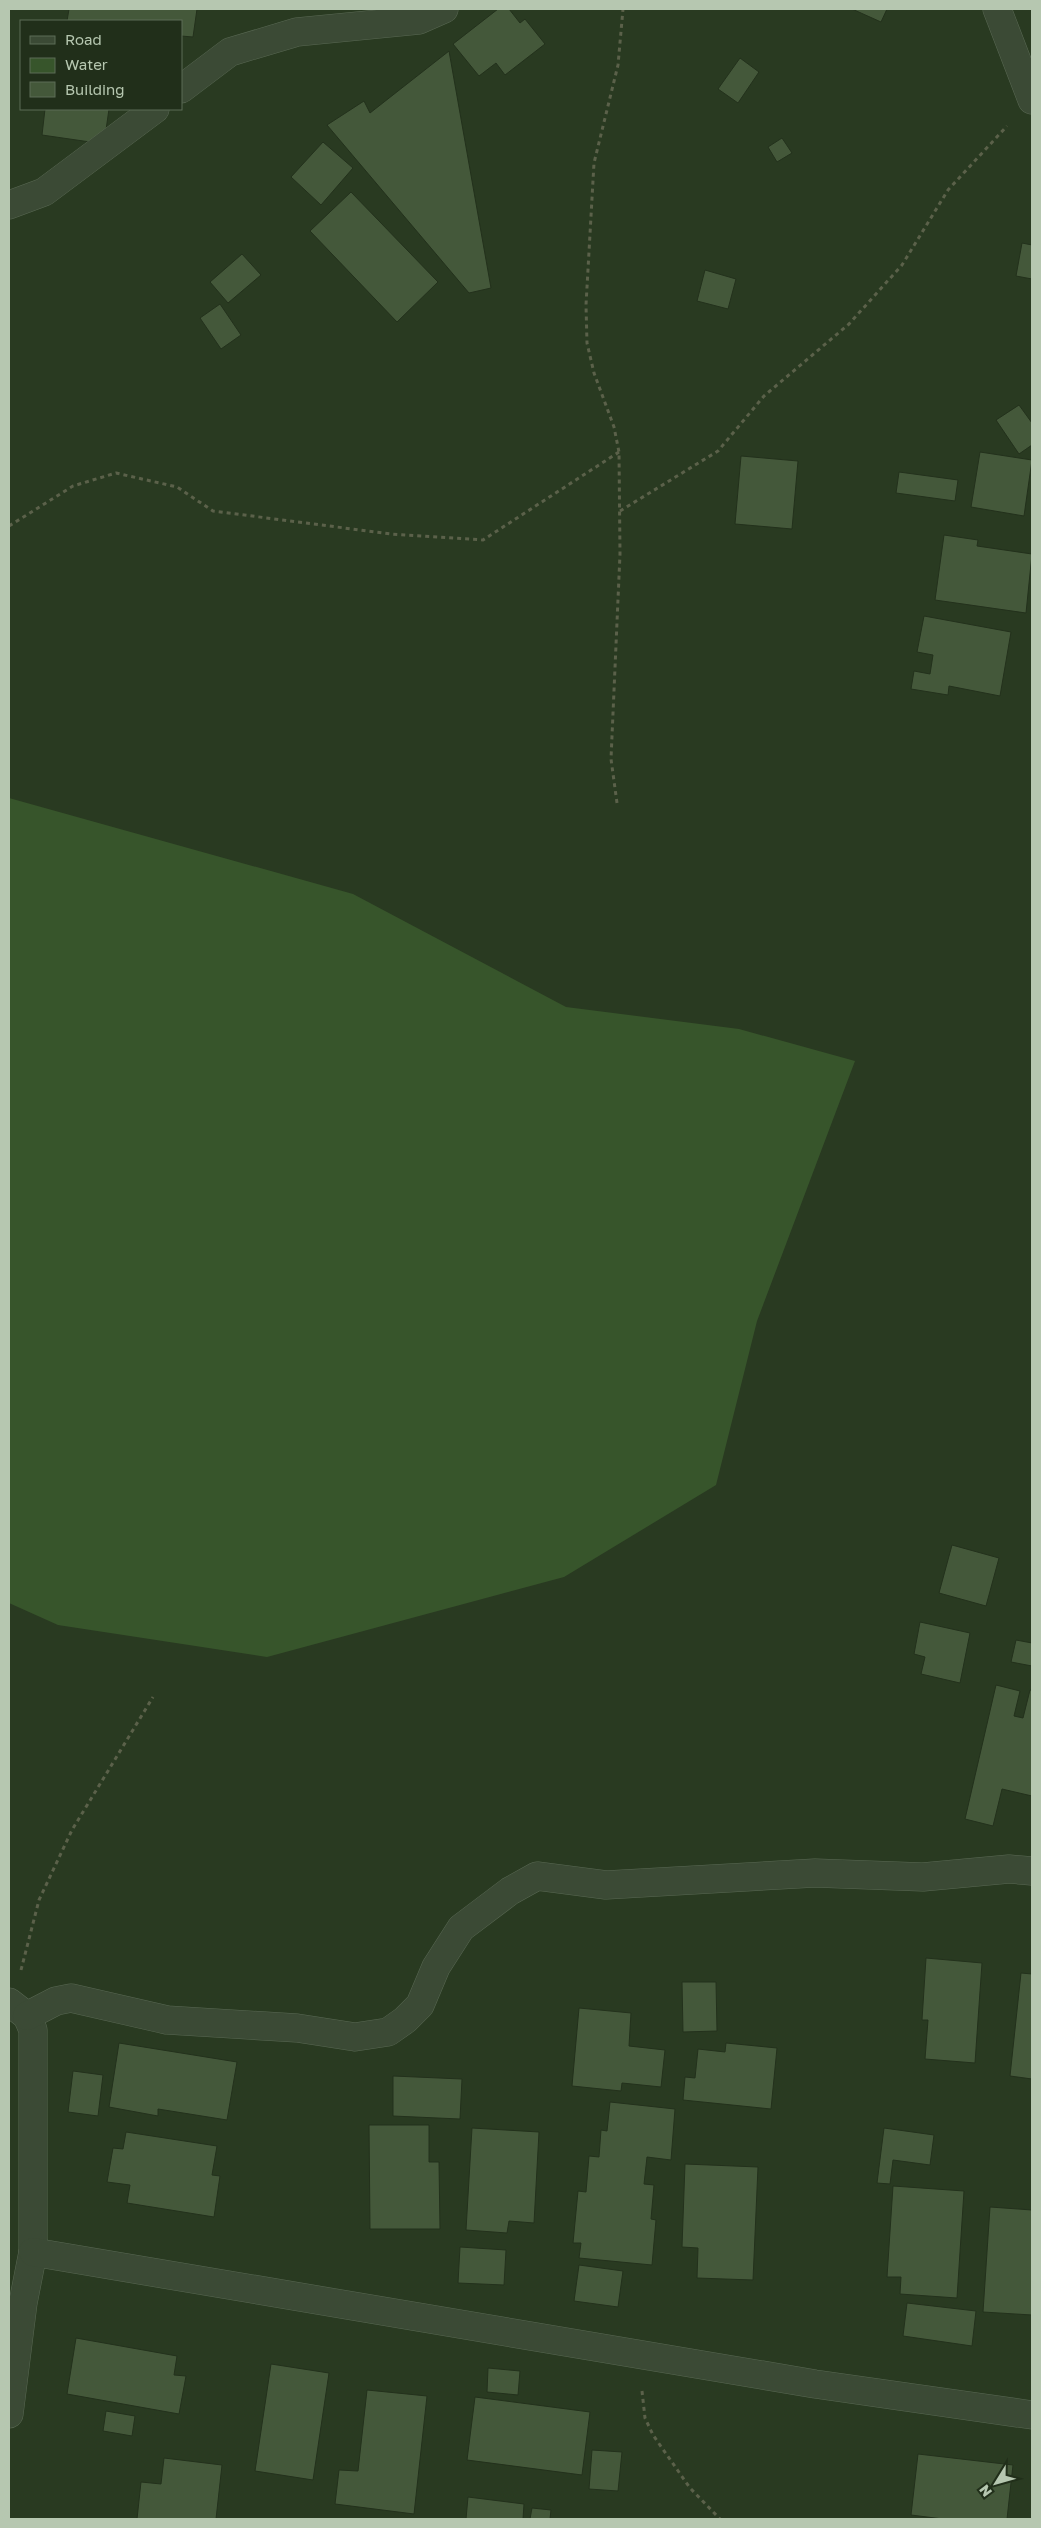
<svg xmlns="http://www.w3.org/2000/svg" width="1041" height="2528" viewBox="0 0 1041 2528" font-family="'Golos Text',sans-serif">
	<rect width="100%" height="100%" fill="#293a21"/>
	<path fill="#37552b" d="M9,798L353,894L566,1007L739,1029L855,1061L757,1321L716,1485L564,1577L267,1657L58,1625L9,1603Z"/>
	<g fill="#44583a" stroke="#23311c">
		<path d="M69,9H197L193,37L181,36V21H67Z"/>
		<path d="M498,9H509L520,23L525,19L545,44L505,75L496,63L479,76L453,44Z"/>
		<path d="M852,9H887L881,22Z"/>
		<path d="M449,51L491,288L469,293L327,125L364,101L370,113Z"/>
		<path d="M740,58L759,72L738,103L718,89Z"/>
		<path d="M45,109H109L104,144L42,135Z"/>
		<path d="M782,138L792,153L777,162L768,147Z"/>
		<path d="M323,142L353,168L321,205L291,177Z"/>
		<path d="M351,192L438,282L397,322L310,231Z"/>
		<path d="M1022,243L1032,245V279L1016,276Z"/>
		<path d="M242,254L261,275L228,303L210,282Z"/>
		<path d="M705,270L736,279L728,309L697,301Z"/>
		<path d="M220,304L241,335L221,349L200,318Z"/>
		<path d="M1019,405L1032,423V445L1019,454L996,420Z"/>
		<path d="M980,452L1032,460L1024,516L971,507Z"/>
		<path d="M741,456L798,461L792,529L735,524Z"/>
		<path d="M899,472L958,480L955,501L896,493Z"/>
		<path d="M944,535L978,540L977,546L1032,554L1026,613L935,600Z"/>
		<path d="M924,616L1011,632L1000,696L949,686L948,695L911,689L914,671L930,674L933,655L917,652Z"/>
		<path d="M952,1545L999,1558L986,1606L939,1593Z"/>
		<path d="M920,1622L970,1633L960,1683L921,1674L925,1657L914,1654Z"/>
		<path d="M1016,1640L1032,1643V1666L1011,1662Z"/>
		<path d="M996,1685L1020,1691L1014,1716L1023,1718L1030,1690H1032V1796L1002,1789L993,1826L965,1819Z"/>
		<path d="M926,1958L982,1963L975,2063L925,2059L928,2020H922Z"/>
		<path d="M1021,1973L1032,1974V2079L1010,2076Z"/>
		<path d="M682,1982H716L717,2031L683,2032Z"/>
		<path d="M579,2008L631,2013L629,2046L665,2050L661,2087L622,2083L621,2091L572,2086Z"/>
		<path d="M119,2043L237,2062L227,2120L158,2109V2116L109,2107Z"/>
		<path d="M726,2043L777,2048L771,2109L683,2100L685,2077L695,2078L698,2049L725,2052Z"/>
		<path d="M73,2071L103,2075L98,2116L68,2112Z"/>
		<path d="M393,2076L462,2079L460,2119L393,2116Z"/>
		<path d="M610,2102L675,2109L671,2160L647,2157L644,2184L654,2185L651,2219L656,2220L652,2265L579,2258L581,2243H573L578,2191L586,2192L589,2156L599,2157L601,2130L607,2131Z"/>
		<path d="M369,2125H429V2162H439L440,2229H370Z"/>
		<path d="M472,2128L539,2132L534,2223L509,2221L507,2233L466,2230Z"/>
		<path d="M884,2128L934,2135L930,2165L893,2160L890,2184L877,2183Z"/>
		<path d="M126,2132L217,2146L212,2175L220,2176L214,2217L127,2203L130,2185L107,2182L113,2148L123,2149Z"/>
		<path d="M685,2164L758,2167L753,2280L697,2278L698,2248L682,2247Z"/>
		<path d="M893,2186L964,2191L957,2298L900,2294L901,2277H887Z"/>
		<path d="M990,2207L1032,2210V2315L983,2312Z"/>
		<path d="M460,2247L506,2250L504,2285L458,2283Z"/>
		<path d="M579,2265L623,2271L618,2307L574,2301Z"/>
		<path d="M907,2303L976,2311L972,2346L903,2336Z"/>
		<path d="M76,2338L177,2356L174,2375L186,2376L179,2414L67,2394Z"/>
		<path d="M271,2364L329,2373L313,2480L255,2471Z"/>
		<path d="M488,2368L520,2371L518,2395L487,2392Z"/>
		<path d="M367,2390L427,2396L414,2514L335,2504L339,2470L358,2471Z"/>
		<path d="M475,2397L590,2412L582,2475L467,2460Z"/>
		<path d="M106,2411L135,2416L132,2436L103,2431Z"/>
		<path d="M592,2450L622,2452L618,2491L589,2489Z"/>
		<path d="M918,2454L1013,2465L1007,2519H943L911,2515Z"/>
		<path d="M164,2458L222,2465L216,2519H137L141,2482L161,2484Z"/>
		<path d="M468,2497L524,2504L523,2519H466Z"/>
		<path d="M532,2508L551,2510L550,2519H552H530Z"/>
	</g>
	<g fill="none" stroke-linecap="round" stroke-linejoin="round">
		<g stroke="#596853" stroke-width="29">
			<g id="street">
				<path d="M997,9L1032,100"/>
				<path d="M181,89L230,52L297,32L419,20L444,9"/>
				<path d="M9,205L44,192L155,109"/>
				<path d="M9,2002L27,2016L33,2030V2252L23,2303L9,2414"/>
				<path d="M27,2016L56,2001L71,1998L167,2020L297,2028L355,2037L388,2032L405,2020L420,2005L436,1967L461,1928L510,1891L537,1876L606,1885L815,1873L923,1877L1009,1869L1032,1871"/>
				<path d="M33,2252L815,2384L1032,2415"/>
			</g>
		</g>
		<g stroke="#5b614a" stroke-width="3" stroke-dasharray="4 4" stroke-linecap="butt">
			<path d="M620,511L718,451L764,396L849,324L902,265L948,190L1007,126"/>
			<path d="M9,526L73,486L116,473L177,487L213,511L391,534L483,540L619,452"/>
			<path d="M617,803L611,759L620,554L619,452L614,427L594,373L587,343L586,305L594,163L618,65L623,9"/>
			<path d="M21,1970L39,1900L72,1830L153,1697"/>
			<path d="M642,2391L645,2418L653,2435L690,2488L720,2519"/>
		</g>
		<use href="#street" stroke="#3b4a35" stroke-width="28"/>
	</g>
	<rect width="1041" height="2528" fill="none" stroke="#b6c7b0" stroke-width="20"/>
	<rect x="20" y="20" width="162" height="90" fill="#212f1a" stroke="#5d6c56"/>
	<rect x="30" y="36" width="25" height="8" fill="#3b4a35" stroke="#5d6c56"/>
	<text x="65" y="45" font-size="15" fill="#b6c7b0">Road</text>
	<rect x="30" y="58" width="25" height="15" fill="#37552b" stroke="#5d6c56"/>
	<text x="65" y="70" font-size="15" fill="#b6c7b0">Water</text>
	<rect x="30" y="82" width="25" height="15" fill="#44583a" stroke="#5d6c56"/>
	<text x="65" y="95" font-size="15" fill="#b6c7b0">Building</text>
	<g transform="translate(996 2483) rotate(233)" stroke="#212f1a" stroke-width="4" paint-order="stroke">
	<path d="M0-4L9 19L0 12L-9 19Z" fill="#b6c7b0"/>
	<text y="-8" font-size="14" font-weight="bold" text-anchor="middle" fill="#b6c7b0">N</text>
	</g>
</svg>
